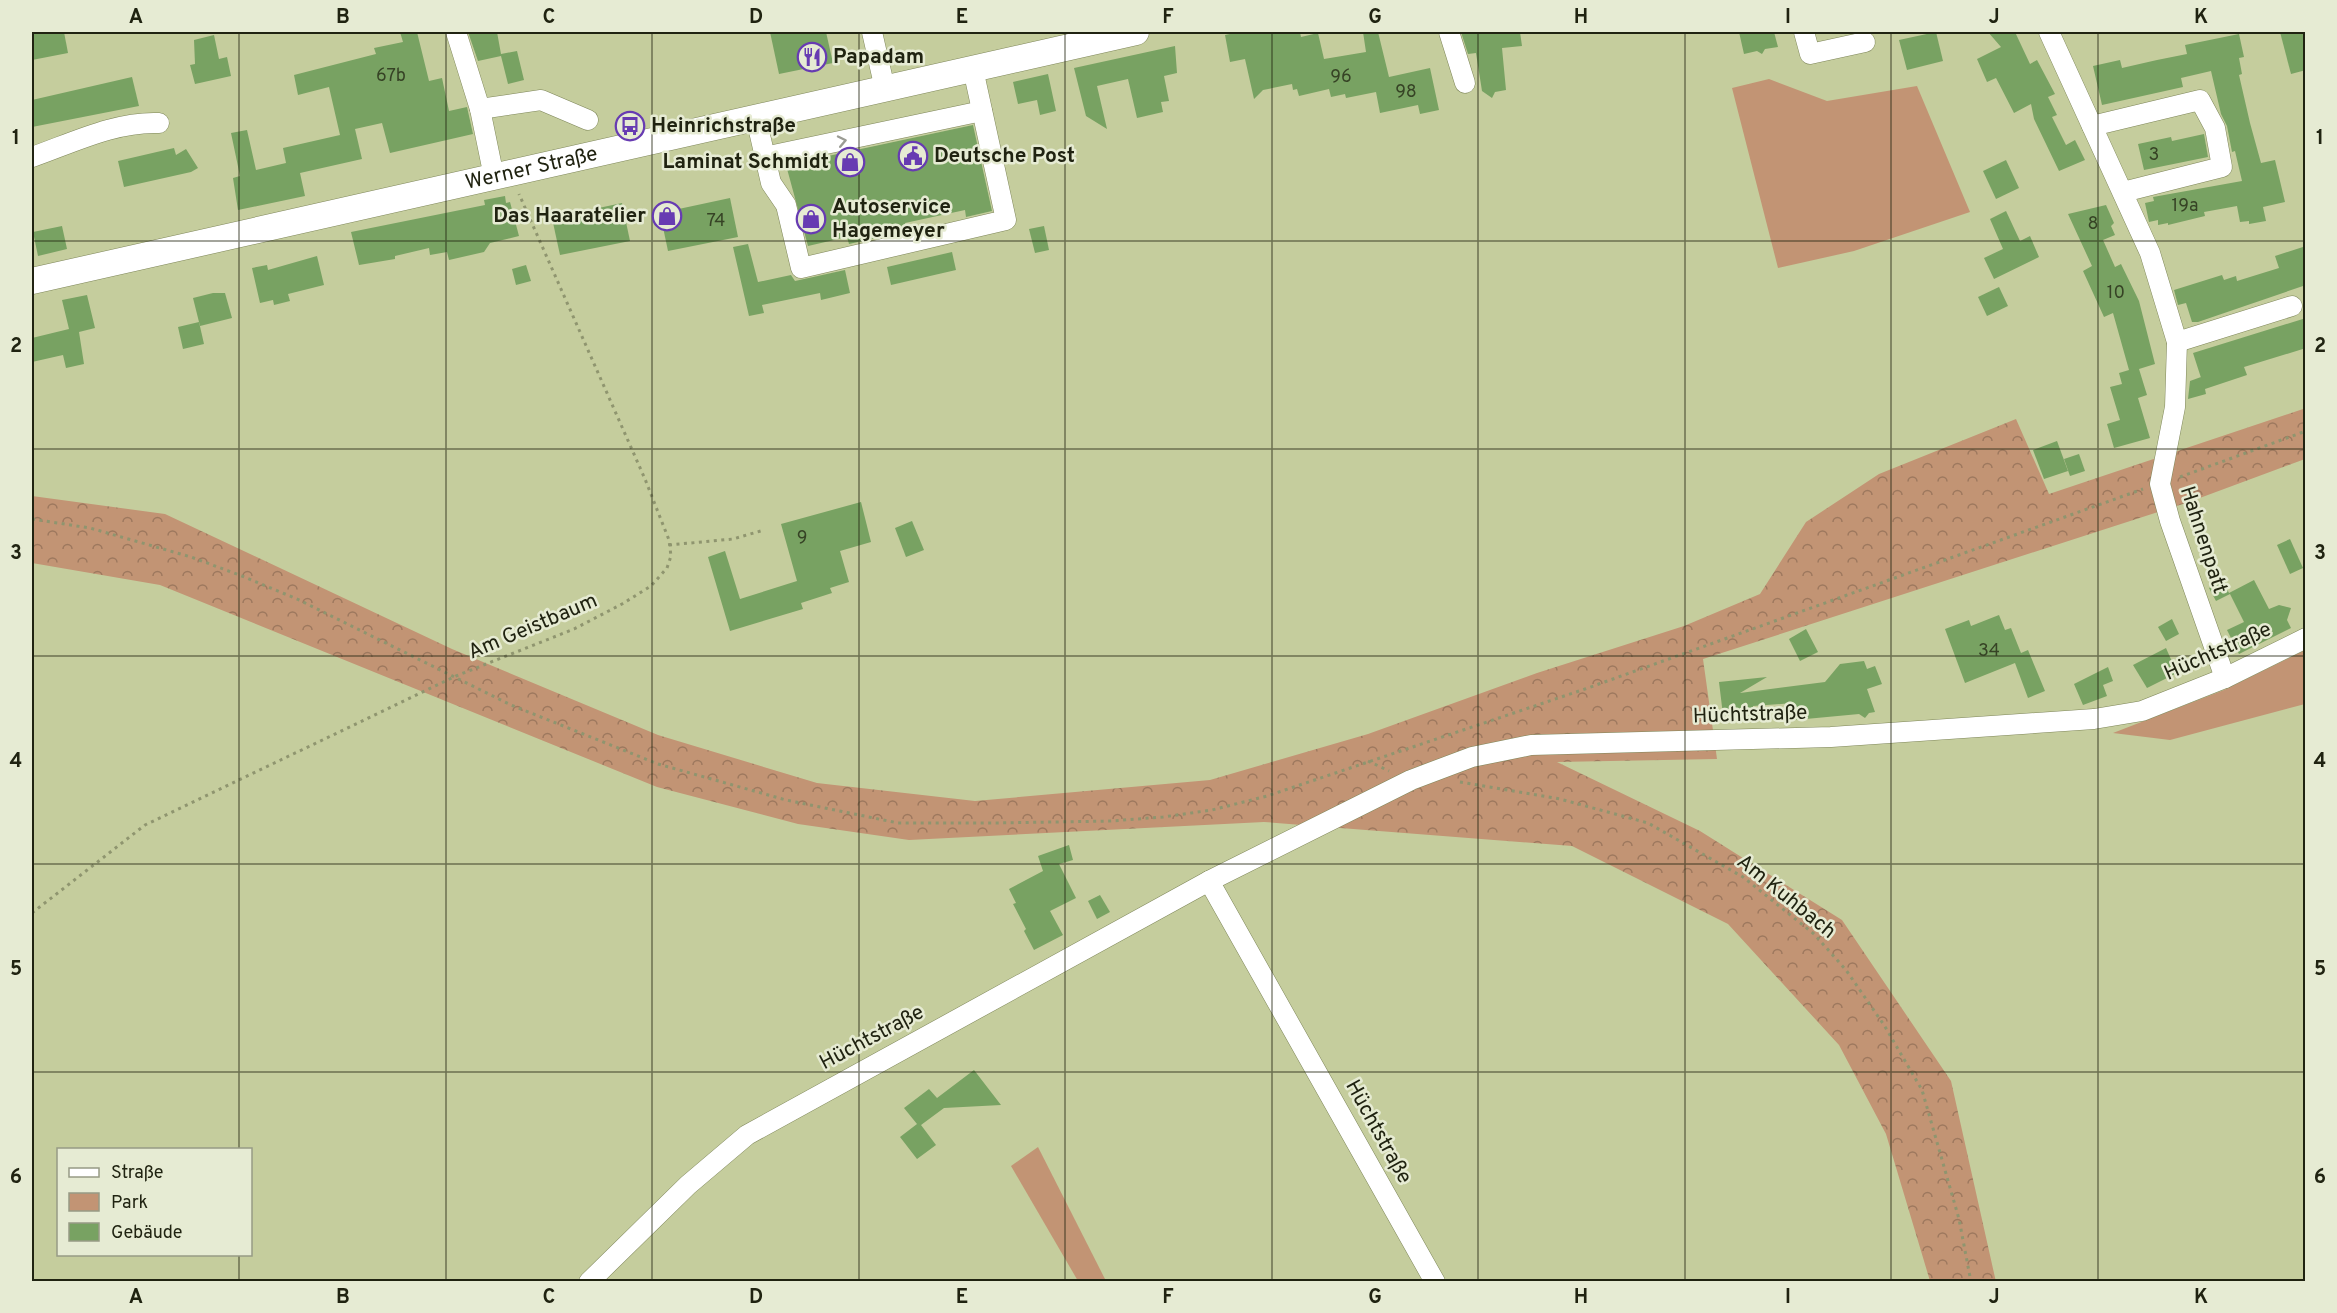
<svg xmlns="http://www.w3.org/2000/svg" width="2337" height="1313" viewBox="0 0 2337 1313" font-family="Overpass,sans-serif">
	<defs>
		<pattern id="forest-crowns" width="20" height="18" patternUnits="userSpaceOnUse" patternTransform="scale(1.5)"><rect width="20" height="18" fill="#c29474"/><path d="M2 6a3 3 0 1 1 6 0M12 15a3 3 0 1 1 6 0" fill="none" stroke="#9d785e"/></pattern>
	</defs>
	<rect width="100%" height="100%" fill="#c5cd9d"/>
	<g fill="#c29474">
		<path d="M1769,79L1827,101L1917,86L1970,212L1854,251L1778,268L1732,88Z"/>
		<path d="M2305,650V704L2170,740L2113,733L2224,690Z"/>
		<path d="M1038,1147L1106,1281H1078L1011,1166Z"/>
	</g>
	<path fill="url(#forest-crowns)" d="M2306,408L2305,459L2189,502L1703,659L1717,759L1557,762L1700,831L1842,920L1951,1081L1996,1282L1930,1281L1886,1134L1839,1045L1728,924L1572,846L1264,822L909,840L798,824L657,787L160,585L32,563V496L165,514L452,649L658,735L817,783L975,801L1210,780L1368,734L1537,673L1684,626L1760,594L1806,522L1879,474L2016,419L2049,494Z"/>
	<g fill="#78a262">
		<path d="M32,32H64L68,53L32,60Z"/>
		<path d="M400,32H417L429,81L442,78L449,111L467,107L473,134L390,153L382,123L355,129L362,159L300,173L305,196L238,210L233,178L240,176L231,133L247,130L256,170L286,163L283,148L340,135L329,87L298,95L294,75L376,54L374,48L403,42Z"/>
		<path d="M468,32H497L501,54L517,51L524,80L508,84L501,56L478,61Z"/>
		<path d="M770,32H826L833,63L779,74Z"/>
		<path d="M1239,32H1300L1301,37L1318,33L1324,59L1366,52L1363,32H1378L1389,77L1430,68L1439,110L1420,114L1418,105L1380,113L1376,92L1346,98L1345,94L1331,97L1329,89L1299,96L1297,89L1293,90L1292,84L1263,90L1254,99L1245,59L1230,62L1225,35Z"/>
		<path d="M1461,32H1495V34L1520,32L1522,46L1502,48L1506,90L1495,92L1492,98L1482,91L1476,53L1468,54Z"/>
		<path d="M1739,32H1774L1778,47L1765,49L1762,54L1757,51L1744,54Z"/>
		<path d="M1936,32L1943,61L1907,70L1899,40Z"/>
		<path d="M1988,32H2015L2030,64L2037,60L2055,94L2048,97L2057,115L2052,117L2066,145L2075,140L2085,160L2059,171L2034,119L2031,104L2014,113L1996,78L1987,82L1977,59L2001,47Z"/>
		<path d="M2280,32H2306V70L2291,74Z"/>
		<path d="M2239,34L2244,57L2239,58L2242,74L2239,75L2250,123L2261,163L2275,160L2285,202L2263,207L2266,221L2249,224V221L2240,222L2237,206L2204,212L2205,216L2168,225V223L2158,225V220L2149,222L2145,203L2154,201L2153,197L2242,181L2235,151L2232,152L2227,126L2221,114L2211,71L2181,78L2183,87L2102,105L2093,66L2120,60L2122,68L2157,60L2187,54L2185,45Z"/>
		<path d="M214,35L219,59L227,57L231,76L195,84L190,65L195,64L194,40Z"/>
		<path d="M1175,46L1177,73L1164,76L1169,101L1161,102L1163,112L1137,118L1128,79L1097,86L1107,129L1086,116L1074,68Z"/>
		<path d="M1048,74L1056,111L1040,115L1037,100L1018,104L1013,82Z"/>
		<path d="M132,77L139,106L32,127V100Z"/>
		<path d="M973,125L992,211L966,217L965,210L905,223L907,231L849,244L847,237L808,246L786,165Z"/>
		<path d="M2204,134L2208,157L2144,170L2138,144L2171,137L2172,141Z"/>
		<path d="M174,148L176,155L186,149L198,168L191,172L124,187L118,161Z"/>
		<path d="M2006,160L2019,188L1996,199L1983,171Z"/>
		<path d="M505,196L506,203L510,202L519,236L490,243L484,252L449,260L447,252L430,255L429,248L395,256V259L359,265L351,232L485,205L484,200Z"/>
		<path d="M730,198L738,237L668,251L660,213Z"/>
		<path d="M622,203L630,241L560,255L552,218Z"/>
		<path d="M2106,205L2114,223L2111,226L2115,235L2103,240L2115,267L2121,264L2139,301L2155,364L2139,369L2147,395L2138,398L2150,438L2114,448L2107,424L2120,420L2110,387L2122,384L2119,373L2129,370L2113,313L2104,317L2083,271L2092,266L2068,214Z"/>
		<path d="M2006,211L2020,241L2030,236L2039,257L1994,279L1984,258L2003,249L1990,219Z"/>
		<path d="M62,226L67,249L38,256L33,232Z"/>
		<path d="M1044,226L1049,250L1035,253L1029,229Z"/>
		<path d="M748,244L758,282L791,275L795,281L845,270L850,293L821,300L820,293L762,305L764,313L749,316L733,247Z"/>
		<path d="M2306,246V285L2198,322H2192L2186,303L2178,305L2174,290L2222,275L2224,280L2236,276L2237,281L2279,268L2275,256Z"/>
		<path d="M952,252L956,270L891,285L887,267Z"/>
		<path d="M317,256L324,285L288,294L290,301L274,305L273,300L260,303L252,268L267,265L268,270Z"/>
		<path d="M526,265L531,281L516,285L512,269Z"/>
		<path d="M1999,287L2008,306L1987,316L1978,297Z"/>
		<path d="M213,293H225L232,318L200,326L193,298Z"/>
		<path d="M87,295L95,328L79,332L84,364L66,368L63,355L32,362V338L69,329L62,300Z"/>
		<path d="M2306,318V348L2244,367L2247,375L2205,389L2206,394L2188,399L2190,381L2201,377L2203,384L2193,353Z"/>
		<path d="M199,322L204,344L183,349L178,327Z"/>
		<path d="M2057,441L2068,471L2044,479L2033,450Z"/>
		<path d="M2079,454L2085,471L2070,476L2064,459Z"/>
		<path d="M861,502L871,542L840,551L849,582L830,588L832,593L801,603L803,609L730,631L708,557L725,551L740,599L797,581L781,524Z"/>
		<path d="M912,521L924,550L906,557L895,528Z"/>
		<path d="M2290,539L2303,568L2290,574L2277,545Z"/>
		<path d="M2254,580L2269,609L2279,605L2291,608L2287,620L2291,628L2239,654L2227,630L2244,622L2230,594L2216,601L2209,588L2223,581L2229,593Z"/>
		<path d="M1999,615L2005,630L2011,628L2021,653L2028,650L2045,691L2028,698L2015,663L1965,683L1945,629L1969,620L1971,626Z"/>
		<path d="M2172,619L2179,634L2166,641L2158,627Z"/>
		<path d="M1806,629L1818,652L1800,661L1789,639Z"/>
		<path d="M2166,648L2177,673L2147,688L2133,665Z"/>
		<path d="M1864,661L1867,669L1875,666L1882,684L1867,689L1875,712L1869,713L1865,718L1859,714L1795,720L1793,703L1753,706V712L1723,715L1719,682L1767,677L1740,693L1825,682L1840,664Z"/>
		<path d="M2108,667L2113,681L2103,685L2107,696L2083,705L2074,684Z"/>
		<path d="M1069,845L1073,860L1059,864L1076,898L1050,911L1063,935L1034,950L1024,931L1026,929L1013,904L1016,903L1009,889L1043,871L1038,856Z"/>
		<path d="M1100,895L1110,912L1097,919L1088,901Z"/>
		<path d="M974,1070L1001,1105L944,1108L921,1125L936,1145L917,1159L900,1137L917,1124L904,1108L929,1089L937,1098Z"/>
	</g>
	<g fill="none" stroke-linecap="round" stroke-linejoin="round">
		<g stroke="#7e8659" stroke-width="21">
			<g id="minor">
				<path d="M456,32L480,109"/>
				<path d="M872,32L885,89"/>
				<path d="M1449,32L1465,83"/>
				<path d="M1804,32L1810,54L1865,42"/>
				<path d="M2049,32L2150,253L2177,342L2175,407L2160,484L2170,521L2225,678"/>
				<path d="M756,118L771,183L786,205L801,268L1006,220L973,69"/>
				<path d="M2092,126L2200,100L2215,128L2222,167L2123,192"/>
				<path d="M32,157C72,143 116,121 159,123"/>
				<path d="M764,157L982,111"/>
				<path d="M494,177L480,109L541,100L588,120"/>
				<path d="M2177,342L2292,306"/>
				<path d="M1209,881L1435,1282"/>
				<path d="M589,1282L688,1185L747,1135L1209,881L1411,780L1472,757L1531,745L1831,737L2094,719L2142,711L2225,678L2306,638"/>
			</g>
		</g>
		<g stroke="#7e8659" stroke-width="27">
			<g id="major">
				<path id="s1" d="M32,281L1136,32"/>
			</g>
		</g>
		<g stroke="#8f956f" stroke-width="3" stroke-dasharray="3 4.5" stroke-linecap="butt">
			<path d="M2180,477L2306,431"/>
			<path d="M32,519L90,528L191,557L242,576L297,599L511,705L658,764L786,800L898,823H994L1111,821L1163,817L1212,810L1267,796L1585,689L2143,489"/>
			<path d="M669,545L733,539L764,530"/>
			<path d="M1368,761L1389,771"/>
			<path d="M1460,782L1560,799L1648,823L1743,877L1814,934L1846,970L1884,1025L1922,1090L1959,1219L1971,1282"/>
			<path d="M32,913L145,825L456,676L574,629L622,604L651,586L667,568L671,556L669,540L645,479L519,194"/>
		</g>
		<use href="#minor" stroke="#fff" stroke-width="20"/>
		<use href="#major" stroke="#fff" stroke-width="26"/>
	</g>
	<defs><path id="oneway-chevron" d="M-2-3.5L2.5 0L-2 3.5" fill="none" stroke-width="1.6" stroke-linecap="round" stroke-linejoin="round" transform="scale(1.5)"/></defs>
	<use stroke="#9b9c94" href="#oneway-chevron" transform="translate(842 141) rotate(-12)"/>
	<path fill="none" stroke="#202311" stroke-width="1.5" stroke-opacity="0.55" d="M239,32V1150M446,32V1282M652,32V1282M859,32V1282M1065,32V1282M1272,32V1282M1478,32V1282M1685,32V1282M1891,32V1282M2098,32V1282M32,241H2306M32,449H2306M32,656H2306M32,864H2306M32,1072H2306M239,1254V1282"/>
	<defs>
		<g id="restaurant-ring" transform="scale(1.5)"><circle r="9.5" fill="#e6ebd3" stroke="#673bb2" stroke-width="1.5"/><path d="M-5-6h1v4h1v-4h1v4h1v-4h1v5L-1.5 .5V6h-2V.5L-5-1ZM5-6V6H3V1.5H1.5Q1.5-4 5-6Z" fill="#673bb2"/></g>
		<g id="bus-ring" transform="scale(1.5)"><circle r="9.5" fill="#e6ebd3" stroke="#673bb2" stroke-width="1.5"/><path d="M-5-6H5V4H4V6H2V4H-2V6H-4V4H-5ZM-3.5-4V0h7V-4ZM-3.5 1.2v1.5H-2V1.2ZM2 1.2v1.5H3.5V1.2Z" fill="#673bb2"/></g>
		<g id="civic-ring" transform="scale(1.5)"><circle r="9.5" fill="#e6ebd3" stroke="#673bb2" stroke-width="1.5"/><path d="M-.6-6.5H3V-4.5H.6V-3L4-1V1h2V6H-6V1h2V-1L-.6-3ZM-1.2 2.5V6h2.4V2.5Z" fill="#673bb2"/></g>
		<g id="shop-ring" transform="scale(1.5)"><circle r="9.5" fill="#e6ebd3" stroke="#673bb2" stroke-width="1.5"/><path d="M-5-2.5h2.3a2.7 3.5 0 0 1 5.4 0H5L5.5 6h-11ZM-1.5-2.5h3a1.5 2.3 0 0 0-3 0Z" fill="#673bb2"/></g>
	</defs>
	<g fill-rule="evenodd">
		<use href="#restaurant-ring" x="812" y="57"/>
		<use href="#bus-ring" x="630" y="126"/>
		<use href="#civic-ring" x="913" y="156"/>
		<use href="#shop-ring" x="850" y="162"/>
		<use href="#shop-ring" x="667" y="216"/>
		<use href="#shop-ring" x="811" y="219"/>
	</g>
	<g text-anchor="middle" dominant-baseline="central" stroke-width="5" stroke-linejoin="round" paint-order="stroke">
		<g font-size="18" fill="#364325">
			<text x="391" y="76">67b</text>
			<text x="1341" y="77">96</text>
			<text x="1406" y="92">98</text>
			<text x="2154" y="155">3</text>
			<text x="2185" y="206">19a</text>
			<text x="716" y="221">74</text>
			<text x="2093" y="224">8</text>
			<text x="2116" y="293">10</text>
			<text x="802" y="538">9</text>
			<text x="1989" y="651">34</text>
		</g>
		<g font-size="21" font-weight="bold" fill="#202311" stroke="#e6ebd3" text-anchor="start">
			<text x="833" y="57">Papadam</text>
			<text x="651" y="126">Heinrichstraße</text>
			<text x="934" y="156">Deutsche Post</text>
			<text x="829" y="162" text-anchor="end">Laminat Schmidt</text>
			<text x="832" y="207">Autoservice<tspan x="832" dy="24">Hagemeyer</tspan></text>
			<text x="646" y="216" text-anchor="end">Das Haaratelier</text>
		</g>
		<g font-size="21" fill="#202311" stroke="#e6ebd3">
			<text stroke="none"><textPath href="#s1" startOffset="512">Werner Straße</textPath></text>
			<text transform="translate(2203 540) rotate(72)">Hahnenpatt</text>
			<text transform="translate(533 627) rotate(-23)">Am Geistbaum</text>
			<text transform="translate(2218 652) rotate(-24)">Hüchtstraße</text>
			<text transform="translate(1750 715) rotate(-2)">Hüchtstraße</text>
			<text transform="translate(1786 897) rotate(39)">Am Kuhbach</text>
			<text transform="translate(872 1038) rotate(-28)">Hüchtstraße</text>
			<text transform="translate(1378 1132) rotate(61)">Hüchtstraße</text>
		</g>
	</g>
	<rect width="2337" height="1313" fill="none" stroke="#e6ebd3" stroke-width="66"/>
	<rect x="57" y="1148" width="195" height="108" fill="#e6ebd3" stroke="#979b85" stroke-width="1.5"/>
	<rect x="69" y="1168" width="30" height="9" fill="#ffffff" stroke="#979b85" stroke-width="1.5"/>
	<text x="111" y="1178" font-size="18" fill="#202311">Straße</text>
	<rect x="69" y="1193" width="30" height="18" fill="#c29474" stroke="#979b85" stroke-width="1.5"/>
	<text x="111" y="1208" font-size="18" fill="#202311">Park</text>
	<rect x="69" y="1223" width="30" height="18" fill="#78a262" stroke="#979b85" stroke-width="1.5"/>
	<text x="111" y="1238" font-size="18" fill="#202311">Gebäude</text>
	<rect x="33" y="33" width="2271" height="1247" fill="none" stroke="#202311" stroke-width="2"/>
	<g font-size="20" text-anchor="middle" font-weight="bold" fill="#202311">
		<text x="136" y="23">A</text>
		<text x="343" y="23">B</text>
		<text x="549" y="23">C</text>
		<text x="756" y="23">D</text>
		<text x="962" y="23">E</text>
		<text x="1168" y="23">F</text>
		<text x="1375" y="23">G</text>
		<text x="1581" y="23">H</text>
		<text x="1788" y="23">I</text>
		<text x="1994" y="23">J</text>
		<text x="2201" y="23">K</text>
		<text x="16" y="144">1</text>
		<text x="2320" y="144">1</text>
		<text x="16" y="352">2</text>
		<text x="2320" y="352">2</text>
		<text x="16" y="559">3</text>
		<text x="2320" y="559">3</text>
		<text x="16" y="767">4</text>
		<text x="2320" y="767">4</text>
		<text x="16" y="975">5</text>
		<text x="2320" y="975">5</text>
		<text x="16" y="1183">6</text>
		<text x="2320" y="1183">6</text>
		<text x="136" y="1303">A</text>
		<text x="343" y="1303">B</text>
		<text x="549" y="1303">C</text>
		<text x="756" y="1303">D</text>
		<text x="962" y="1303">E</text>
		<text x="1168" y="1303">F</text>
		<text x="1375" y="1303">G</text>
		<text x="1581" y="1303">H</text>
		<text x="1788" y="1303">I</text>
		<text x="1994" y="1303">J</text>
		<text x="2201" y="1303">K</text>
	</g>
</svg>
